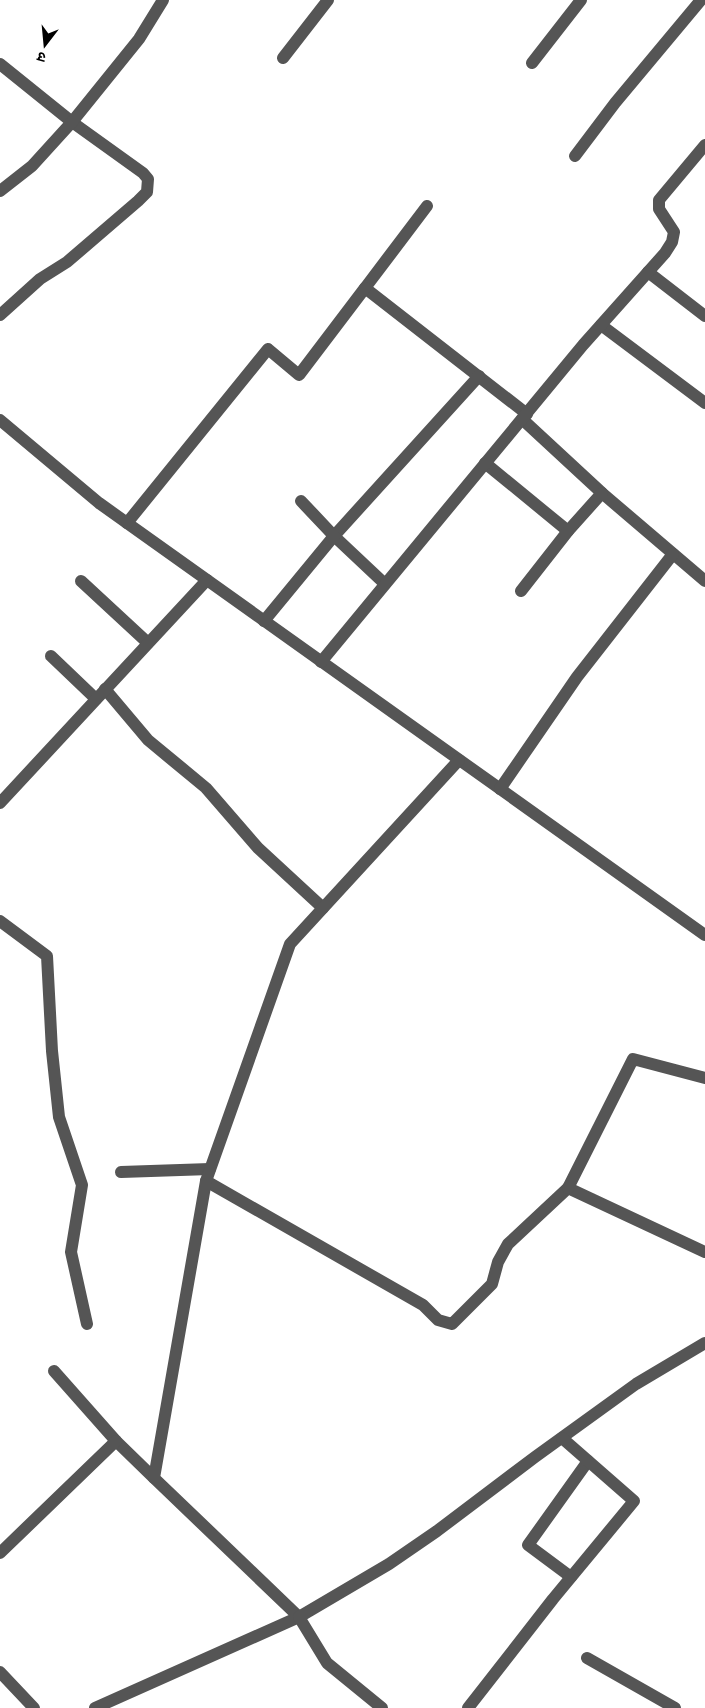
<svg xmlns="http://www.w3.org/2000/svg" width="705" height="1708" viewBox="0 0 705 1708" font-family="'Fira Sans','Noto Sans Devanagari',sans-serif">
	<rect width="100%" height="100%" fill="#fff"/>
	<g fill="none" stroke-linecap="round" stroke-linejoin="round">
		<g stroke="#555" stroke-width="12">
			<path d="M283,58L328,0"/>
			<path d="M532,63L581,0"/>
			<path d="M0,64L72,122L143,173L148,179L147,192L138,201L67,262L40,279L0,315"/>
			<path d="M575,156L615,103L701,0"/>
			<path d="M0,191L32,166L72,122L139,39L163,0"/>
			<path d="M427,206L365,288L527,414"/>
			<path d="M648,272L705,316"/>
			<path d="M601,325L705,403"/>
			<path d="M522,419L602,493L705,581"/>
			<path d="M0,420L99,503L705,935"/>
			<path d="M485,463L568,531"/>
			<path d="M127,523L268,349L299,375L365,288"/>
			<path d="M81,581L148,643"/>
			<path d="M385,584L334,536L479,376"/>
			<path d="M521,591L568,531L602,493"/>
			<path d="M264,621L334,536L301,501"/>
			<path d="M51,656L96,699"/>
			<path d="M321,662L583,345L665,253L672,242L674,232L659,209V200L705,145"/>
			<path d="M105,689L148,740L206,788L258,848L323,908"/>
			<path d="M500,789L577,677L673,554"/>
			<path d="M0,803L207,580"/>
			<path d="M0,921L47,956L52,1051L59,1117L82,1185L71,1252L87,1324"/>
			<path d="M121,1172L210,1169"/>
			<path d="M206,1181L423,1305L438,1320L452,1324L492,1284L498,1262L508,1244L568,1188L705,1252"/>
			<path d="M568,1188L633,1059L705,1078"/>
			<path d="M54,1371L116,1441L154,1478"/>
			<path d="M0,1553L116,1441"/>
			<path d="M571,1577L528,1545L588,1461"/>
			<path d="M587,1658L675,1708"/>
			<path d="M0,1672L34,1708"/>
			<path d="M95,1708L299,1617L154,1478L206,1181L290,944L459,760"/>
			<path d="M382,1708L327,1663L299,1617L389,1564L437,1531L535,1457L636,1384L705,1343"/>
			<path d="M468,1708L553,1599L634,1501L562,1438"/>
		</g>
	</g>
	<g transform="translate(45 45) rotate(196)" stroke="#ffffff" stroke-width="4" paint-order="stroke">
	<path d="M0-4L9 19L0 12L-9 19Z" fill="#000000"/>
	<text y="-8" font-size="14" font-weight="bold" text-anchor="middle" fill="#000000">उ</text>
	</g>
</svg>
